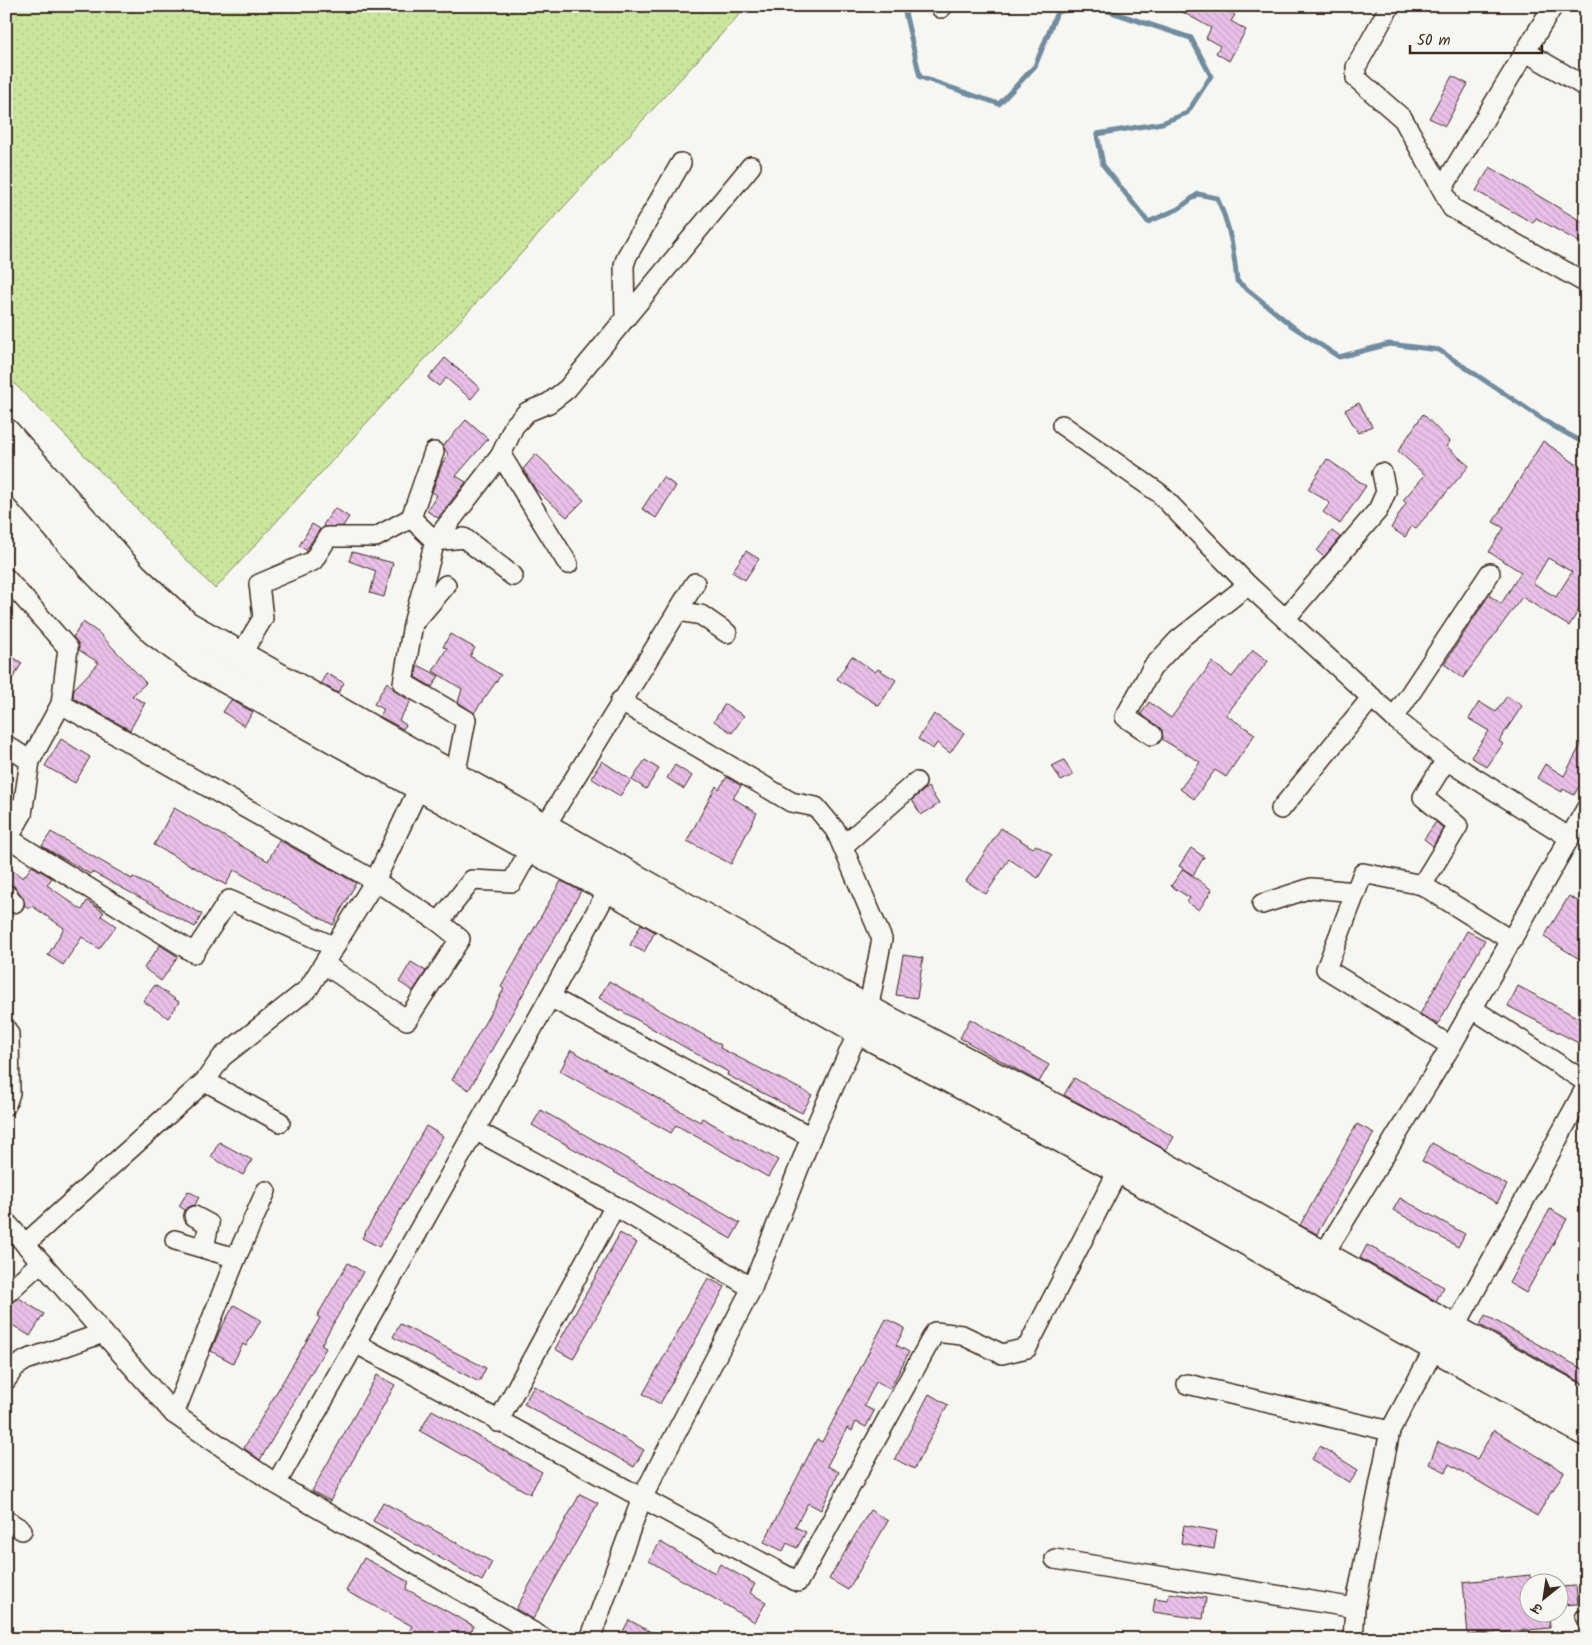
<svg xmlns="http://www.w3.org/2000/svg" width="1592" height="1645" viewBox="0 0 1592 1645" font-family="Kalam,'Playpen Sans Deva',sans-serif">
	<defs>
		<pattern id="grass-dots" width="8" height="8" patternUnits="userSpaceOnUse" patternTransform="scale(1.25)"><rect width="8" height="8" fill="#cae69d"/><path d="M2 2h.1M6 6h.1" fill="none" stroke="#aec587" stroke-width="1.8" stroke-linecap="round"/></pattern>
		<pattern id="building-back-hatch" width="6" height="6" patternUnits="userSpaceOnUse" patternTransform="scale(1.25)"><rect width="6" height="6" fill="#e9c0e8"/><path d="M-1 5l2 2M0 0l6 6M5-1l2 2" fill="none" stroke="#c9a5c7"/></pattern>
	</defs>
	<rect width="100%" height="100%" fill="#f6f6f2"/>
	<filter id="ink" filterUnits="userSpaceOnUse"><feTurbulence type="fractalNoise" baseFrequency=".02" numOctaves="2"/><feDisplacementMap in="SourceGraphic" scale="10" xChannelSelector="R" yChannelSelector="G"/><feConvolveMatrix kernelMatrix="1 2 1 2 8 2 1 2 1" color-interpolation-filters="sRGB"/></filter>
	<g filter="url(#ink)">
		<path fill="url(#grass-dots)" stroke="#82885e" d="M6,6H747L215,589L6,375Z"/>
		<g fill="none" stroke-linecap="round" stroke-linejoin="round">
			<g stroke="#718c9e" stroke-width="5">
				<path d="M901,6L904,8L920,77L999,104L1035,66L1057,12L1084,6"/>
				<path d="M1093,6L1191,38L1211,76L1187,113L1162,123L1097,134L1103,165L1148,222L1178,209L1198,194L1217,198C1230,225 1234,252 1237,281L1292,326L1339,357L1389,344L1439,350L1553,426L1586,444"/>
			</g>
		</g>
		<g fill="url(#building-back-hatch)" stroke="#3b2a1e" fill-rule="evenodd">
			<path d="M1172,6H1220L1235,15L1231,21L1246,30L1229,61L1216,53L1220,46L1206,38L1211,28Z"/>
			<path d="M1452,76L1468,84L1445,126L1429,118Z"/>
			<path d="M1490,167L1586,224V246L1536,218L1533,223L1476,191Z"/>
			<path d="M445,358L480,388L471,399L446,378L439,386L428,378Z"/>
			<path d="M1359,403L1372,426L1358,433L1345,410Z"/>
			<path d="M1423,414L1450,442L1446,446L1469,466L1416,528L1412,526L1405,537L1391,528L1406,503L1403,500L1425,475L1398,451Z"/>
			<path d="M466,420L488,439L456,476L466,482L438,518L427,511L437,495L432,492L442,464L448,454L443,446Z"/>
			<path d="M1543,441L1586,471V598L1569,626L1522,597L1463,678L1444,664L1489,595L1501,604L1521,572L1489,552L1504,528L1493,522ZM1548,558L1572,572L1556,597L1533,583Z"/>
			<path d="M536,454L584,500L567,517L536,490L523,469Z"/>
			<path d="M1327,459L1366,486L1340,524L1323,512L1330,503L1308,489Z"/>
			<path d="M663,477L676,486L656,518L642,509Z"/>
			<path d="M335,508L349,517L343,526L325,527L323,525Z"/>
			<path d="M312,524L320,529L306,550L299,546Z"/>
			<path d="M1332,531L1340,537L1324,557L1317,551Z"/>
			<path d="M746,551L759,559L745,580L732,572Z"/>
			<path d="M352,552L393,563L384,597L370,593L376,571L349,561Z"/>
			<path d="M83,622L99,633L146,683L132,696L145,703L130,730L73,698L74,689L99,663L79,650V644L73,637Z"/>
			<path d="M450,634L475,648L470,656L501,675L474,713L458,702L462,689L433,671L447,648L443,647Z"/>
			<path d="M1253,650L1268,661L1226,715L1255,734L1226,777L1215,770L1194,799L1180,789L1200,762L1163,740L1162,730L1141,714L1149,702L1171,718L1212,662L1232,677Z"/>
			<path d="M6,653L22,663L6,689Z"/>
			<path d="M852,656L875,672L878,669L896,680L879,706L837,679Z"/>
			<path d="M418,665L439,676L432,687L415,677Z"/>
			<path d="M326,673L344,683L338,693L321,683Z"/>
			<path d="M387,682L397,693L411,701L399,720L406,725L403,729L379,716L384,710L374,704Z"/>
			<path d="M1507,696L1522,706L1499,741L1503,744L1487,767L1471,757L1489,731L1469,719L1479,702L1496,712Z"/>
			<path d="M231,700L253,712L244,726L223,712Z"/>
			<path d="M725,704L744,716L732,733L714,721Z"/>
			<path d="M934,714L964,733L950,753L937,743L933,749L918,739Z"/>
			<path d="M1586,735V774L1574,795L1563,789L1562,792L1537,778L1545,764L1564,776Z"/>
			<path d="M61,739L90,757L75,783L45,766Z"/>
			<path d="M645,760L659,769L646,789L632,780Z"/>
			<path d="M1064,760L1073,775L1061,781L1052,766Z"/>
			<path d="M602,761L631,780L620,796L591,778Z"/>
			<path d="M675,765L692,776L684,789L667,778Z"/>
			<path d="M727,777L741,786L733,798L757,813L731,864L687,841L716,786L719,789Z"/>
			<path d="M928,787L939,804L921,815L912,800Z"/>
			<path d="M174,808L268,861L279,840L356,883L333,925L234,870L226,885L154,845Z"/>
			<path d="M1436,822L1443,828L1433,846L1424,839Z"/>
			<path d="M1001,828L1033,848L1036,845L1052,855L1038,878L1009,859L986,894L966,881Z"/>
			<path d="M51,832L132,879L133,877L202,914L195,927L92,872L90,874L42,846Z"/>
			<path d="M1191,848L1204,857L1193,875L1179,866Z"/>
			<path d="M6,866L23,878L32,866L52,878L47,885L82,910L87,901L104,912L101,916L116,926L99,949L82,937L63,965L48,955L64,928L32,906L29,909L25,906L22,896L14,886L6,883Z"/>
			<path d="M1183,869L1212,890L1199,910L1187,902L1190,898L1171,886Z"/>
			<path d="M561,881L581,891L469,1090L452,1080L504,989L501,987Z"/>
			<path d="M1569,896L1586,906V952L1581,960L1544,937Z"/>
			<path d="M641,924L655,932L644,952L630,945Z"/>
			<path d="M1467,931L1485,940L1438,1024L1420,1014Z"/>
			<path d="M160,945L178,957L161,981L144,968Z"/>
			<path d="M903,955L923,958L917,998L896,995Z"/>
			<path d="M411,962L426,971L413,991L399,982Z"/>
			<path d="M609,981L721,1045L720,1048L812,1095L802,1113L727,1075L728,1072L599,998Z"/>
			<path d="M155,985L179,1002L168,1018L143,1001Z"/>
			<path d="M1518,986L1586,1022V1047L1508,1006Z"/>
			<path d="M970,1019L1049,1065L1039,1082L960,1038Z"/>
			<path d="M571,1050L700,1122L702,1118L778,1160L768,1177L676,1125L671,1133L560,1071Z"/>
			<path d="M1074,1078L1174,1137L1166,1150L1064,1095Z"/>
			<path d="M541,1110L740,1223L731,1239L532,1125Z"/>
			<path d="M1357,1124L1374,1133L1317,1234L1300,1225Z"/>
			<path d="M426,1126L443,1136L379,1247L362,1238Z"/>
			<path d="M219,1142L252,1160L243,1175L211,1157Z"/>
			<path d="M1432,1143L1507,1185L1497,1203L1422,1161Z"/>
			<path d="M188,1191L199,1197L195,1205L185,1210L179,1206Z"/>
			<path d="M1400,1198L1465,1234L1458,1247L1393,1210Z"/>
			<path d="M1550,1209L1567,1219L1526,1293L1509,1283Z"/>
			<path d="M620,1233L637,1243L573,1359L555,1349Z"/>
			<path d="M1367,1245L1444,1287L1436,1301L1360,1258Z"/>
			<path d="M348,1263L363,1272L321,1345L326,1348L260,1460L244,1448L320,1318L317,1316Z"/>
			<path d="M708,1278L725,1287L660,1404L643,1394Z"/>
			<path d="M19,1298L44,1314L30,1336L6,1321V1305Z"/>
			<path d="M234,1305L261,1320L246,1346L243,1344L233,1363L211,1351L220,1330Z"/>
			<path d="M1485,1315L1586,1371V1385L1480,1325Z"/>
			<path d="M886,1319L905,1328L896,1345L909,1352L890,1389L876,1382L864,1406L874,1411L866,1427L856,1422L852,1431L847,1428L827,1466L839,1472L821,1510L808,1503L795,1527L806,1532L797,1548L787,1543L783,1551L764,1542L817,1439L822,1442Z"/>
			<path d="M400,1324L486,1368L479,1382L393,1337Z"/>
			<path d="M377,1375L395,1385L330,1501L312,1491Z"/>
			<path d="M534,1386L644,1450L634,1467L524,1404Z"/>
			<path d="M929,1394L948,1405L914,1469L895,1459Z"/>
			<path d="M432,1410L542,1472L530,1494L420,1431Z"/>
			<path d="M1494,1430L1564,1472L1537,1516L1449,1464L1446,1472L1429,1464L1438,1442L1477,1459Z"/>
			<path d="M1320,1446L1358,1470L1350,1483L1312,1459Z"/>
			<path d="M580,1494L598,1503L533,1619L516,1609Z"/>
			<path d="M383,1502L492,1562L482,1581L373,1521Z"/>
			<path d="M870,1510L888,1521L848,1590L829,1579Z"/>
			<path d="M1184,1525L1217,1531L1214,1549L1181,1543Z"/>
			<path d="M660,1542L715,1573L720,1564L755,1584L750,1593L766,1602L755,1622L649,1561Z"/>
			<path d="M364,1558L409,1582L406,1589L474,1626L467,1639H418L408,1633L412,1626L346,1591Z"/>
			<path d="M1530,1575V1612H1549L1550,1628L1468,1635L1463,1582Z"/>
			<path d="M1576,1586L1578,1604L1560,1605V1587Z"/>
			<path d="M1169,1593L1206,1598L1203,1619L1153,1612L1155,1598L1168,1600Z"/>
			<path d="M629,1620L664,1639H619Z"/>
		</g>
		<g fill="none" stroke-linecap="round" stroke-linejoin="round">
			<g stroke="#3b2a1e" stroke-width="14">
				<path id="lane" d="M1581,1616L1586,1628"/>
			</g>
			<g stroke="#3b2a1e" stroke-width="22">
				<g id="street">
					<path d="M1390,6L1356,67V78L1403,119L1442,189"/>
					<path d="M1553,6L1442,189L1452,208L1586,283"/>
					<path d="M941,8L943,6"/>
					<path d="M1526,52L1586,87"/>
					<path d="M625,319L624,265L627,256L681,163"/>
					<path d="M1062,425L1159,493L1248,585"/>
					<path d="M501,455L568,564"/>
					<path d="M411,518L435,541L464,538L513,576"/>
					<path d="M6,578L68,648L61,704L30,761L22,814L6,843"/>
					<path d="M678,611L701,615L727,633"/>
					<path d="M417,619L446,585"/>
					<path d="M1285,619L1378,510L1386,492L1382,473"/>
					<path d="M240,656L263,618L259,584L313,561L328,537H376L411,518L434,452"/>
					<path d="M61,704L375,881L439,922L460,939L407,1020L324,964"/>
					<path d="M1394,718L1490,573"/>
					<path d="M1152,735L1125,717L1152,668L1178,640L1248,585L1394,718L1446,760L1570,838"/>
					<path d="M6,745L30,761"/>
					<path d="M455,776L466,720L403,683L413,624L435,541L501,455L514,426L527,412L549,403L567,389L751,166"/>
					<path d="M6,806L22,814"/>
					<path d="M1281,809L1372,697"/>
					<path d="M544,828L695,583"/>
					<path d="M8,838L194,953L229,900L335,947"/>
					<path d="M843,846L916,782"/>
					<path d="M1422,885L1458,826L1423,797L1446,760"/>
					<path d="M6,894L14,903"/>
					<path d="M1262,904L1311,888L1356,892"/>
					<path d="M439,922L472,880L512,882L531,848"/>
					<path d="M550,997L811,1137"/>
					<path d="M1473,1009L1586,1082"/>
					<path d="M6,1029L9,1034L10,1093L6,1105"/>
					<path d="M1451,1046L1326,969L1363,873L1422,885L1512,941"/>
					<path d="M205,1081L280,1122"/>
					<path d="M475,1130L615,1206L752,1288"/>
					<path d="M194,1216L209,1224L204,1248"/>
					<path d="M6,1222L174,1414L276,1484L545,1639"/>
					<path d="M175,1240L236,1258"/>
					<path d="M25,1244L205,1081L222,1057L308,989L375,881L424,777"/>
					<path d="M1324,1254L1451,1046L1586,809"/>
					<path d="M6,1294L41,1262"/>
					<path d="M1454,1329L1586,1087"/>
					<path d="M355,1343L798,1582L935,1332L962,1335L1002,1354L1027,1348L1119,1169"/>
					<path d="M6,1380L15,1367L26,1360L103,1333"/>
					<path d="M1187,1384L1390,1431"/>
					<path d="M174,1414L236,1258L266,1191"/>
					<path d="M498,1422L615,1206"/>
					<path d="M276,1484L550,997L609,888"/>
					<path d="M6,1520L22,1530"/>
					<path d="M1055,1559L1355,1608"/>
					<path d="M590,1639L642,1498L752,1288L811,1137L868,1010L882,939L836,831L816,807L791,802L620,701"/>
					<path d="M1353,1639L1355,1608L1390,1431L1436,1346"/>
				</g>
			</g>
			<g stroke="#3b2a1e" stroke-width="31">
				<g id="secondary">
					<path d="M6,433L134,577L186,625L868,1010L1135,1150L1586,1403"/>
					<path d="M6,469L93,568L154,631L199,664L531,848L609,888L859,1030L1119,1169L1586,1432"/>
				</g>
			</g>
			<use href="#lane" stroke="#f6f6f2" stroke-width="10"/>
			<use href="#street" stroke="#f6f6f2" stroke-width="19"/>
			<use href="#secondary" stroke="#f6f6f2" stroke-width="28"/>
		</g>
	</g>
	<rect width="1592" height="1645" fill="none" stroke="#f6f6f2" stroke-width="25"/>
	<rect x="12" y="12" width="1567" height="1620" fill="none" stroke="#3b2a1e" stroke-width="2" filter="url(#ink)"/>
	<g transform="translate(1544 1598) rotate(210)"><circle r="24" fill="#f6f6f2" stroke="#aba49d"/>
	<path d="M0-4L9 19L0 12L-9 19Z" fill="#3b2a1e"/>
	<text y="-8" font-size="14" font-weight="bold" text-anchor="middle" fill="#3b2a1e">उ</text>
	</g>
	<path d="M1410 45v8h132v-8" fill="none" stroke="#3b2a1e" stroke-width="2.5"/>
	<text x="1417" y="45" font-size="15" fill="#3b2a1e" stroke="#f6f6f2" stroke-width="4" paint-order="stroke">50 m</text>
</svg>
